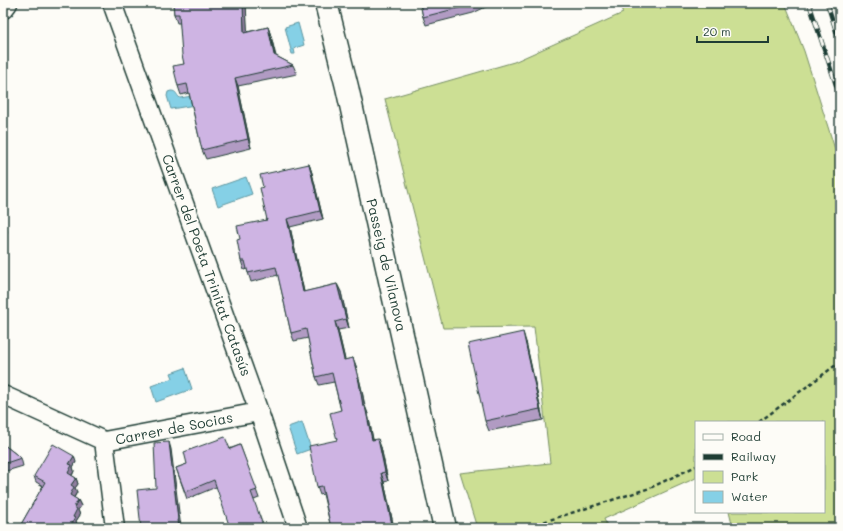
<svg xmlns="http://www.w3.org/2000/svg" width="843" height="531" viewBox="0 0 843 531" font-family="Mali,sans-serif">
	<rect width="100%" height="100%" fill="#fdfcf7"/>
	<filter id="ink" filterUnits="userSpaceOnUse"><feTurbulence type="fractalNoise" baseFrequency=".025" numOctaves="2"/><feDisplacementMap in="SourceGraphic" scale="8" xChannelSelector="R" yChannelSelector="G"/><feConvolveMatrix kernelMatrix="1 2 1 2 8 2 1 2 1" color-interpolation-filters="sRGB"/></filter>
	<g filter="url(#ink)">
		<g fill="#ccdf94" stroke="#768e64">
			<path d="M619,3H785L804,51L840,165V528H733L729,512H824V422H696V478L604,519L608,528H477L460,473L550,463L534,327L443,328L385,99L514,62L623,13Z"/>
			<path d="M832,3H840V24Z"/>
		</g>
		<g fill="#85d0e6" stroke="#5c959f">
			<path d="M298,23L304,45L295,48L294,49L295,54H292L285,27Z"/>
			<path d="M171,91C177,91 176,95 180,98L198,95L201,104L171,109L167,96L168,92Z"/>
			<path d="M246,177L252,194L218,206L212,189Z"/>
			<path d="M185,368L192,389L156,402L151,386L173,378L171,373Z"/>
			<path d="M302,422L311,449L297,454L288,427Z"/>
		</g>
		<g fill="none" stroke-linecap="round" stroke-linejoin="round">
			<g stroke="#1f3d34" stroke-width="21">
				<g id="street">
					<path d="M112,3L259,412L298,528"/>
					<path d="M3,395L104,441L259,412"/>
					<path d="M104,441L115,528"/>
				</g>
			</g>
			<g stroke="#1f3d34" stroke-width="25">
				<g id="secondary">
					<path d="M326,3L347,87L445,528"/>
					<path d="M3,7L6,3"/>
				</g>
			</g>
			<g stroke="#1f3d34" stroke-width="2.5" stroke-dasharray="4 3" stroke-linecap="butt">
				<path d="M759,422L840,362"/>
				<path d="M524,528L650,488L696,466"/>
			</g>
			<use href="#street" stroke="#fdfcf7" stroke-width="18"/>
			<use href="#secondary" stroke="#fdfcf7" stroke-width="22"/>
			<g stroke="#1f3d34" stroke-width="4.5">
				<g id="rail">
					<path d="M809,3L840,97"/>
					<path d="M827,3L840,43"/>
				</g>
			</g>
			<use href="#rail" stroke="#fdfcf7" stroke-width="3" stroke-dasharray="9" stroke-linecap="butt"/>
		</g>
		<g fill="#b19bc3" stroke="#1f3d34">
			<path d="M173,3H246L247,32L268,27L271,36L276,56L293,65L297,74L238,86L251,148L206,159L202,150L189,93L181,95L178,86L184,64L180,23H177L174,14Z"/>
			<path d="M420,3H492V4L473,13L426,25L423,17Z"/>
			<path d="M309,164L312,173L323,219L290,227L304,292L337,284L341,292L349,328L338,330L345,360L353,358L356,366L362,391L365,406L368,414L373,440L381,447L388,481L384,482L394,528H331L323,494L320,495L317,487L337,440L341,410L334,382L319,385L316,377L308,338L294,341L291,333L278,275L251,282L247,269L244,270L241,261L240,239L267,220L263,187Z"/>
			<path d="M526,342L543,420L489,431L485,421Z"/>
			<path d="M3,444L21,458L23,466L3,472Z"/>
			<path d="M240,445L259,498L254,500L216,487L187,499L176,468Z"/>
			<path d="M76,462L73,467L74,471L72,476L76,478L78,484L75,488L77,492L74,498L78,500L81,506L78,510L80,515L76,521L77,524L74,528H19L43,486L36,482L34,476Z"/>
		</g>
		<g fill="#907e9f" stroke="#1f3d34">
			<path d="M243,3H246L248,42L244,33Z"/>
			<path d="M268,27L271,36L277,64L274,55Z"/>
			<path d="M235,78L238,86L251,148L248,139Z"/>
			<path d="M309,164L312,173L323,219L320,211Z"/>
			<path d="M3,219L7,231L3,260Z"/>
			<path d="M287,219L290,227L306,301L303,292Z"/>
			<path d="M337,284L341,292L349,328L346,319Z"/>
			<path d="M335,322L338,330L347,368L344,360Z"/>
			<path d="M523,332L526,342L543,420L540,409Z"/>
			<path d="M353,358L356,366L362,391L366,414L363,406Z"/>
			<path d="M365,406L368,414L375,449L372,440Z"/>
			<path d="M378,439L381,447L388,481L385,472Z"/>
			<path d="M169,442L171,449L181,528H179Z"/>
			<path d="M74,456L76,462L73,467L74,471L70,479L68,473L69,464Z"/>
			<path d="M381,473L384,482L394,528H393L392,525Z"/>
			<path d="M76,478L78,484L75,488L77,492L72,501L70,495L71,485Z"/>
			<path d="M78,500L81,506L78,510L80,515L76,521L77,524L74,528H69L73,517L74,507Z"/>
		</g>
		<g fill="#ceb4e3" stroke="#1f3d34">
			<path d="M173,3H243L244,33L268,27L274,55L293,65L235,78L248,139L202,150L187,84L178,86L173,66L184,64L182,55L179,14H174Z"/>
			<path d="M420,3H474L470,5L423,17Z"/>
			<path d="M309,164L320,211L287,219L303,292L337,284L346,319L335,322L344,360L353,358L359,382L363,406H365L372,440L378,439L385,472L381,473L392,525L381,527V528H331L322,486L317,487L309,446L337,440L330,413L341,410L332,373L316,377L306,329L291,333L276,267L248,273L245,261H241L237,240L240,239L237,226L267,220L260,188L263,187L260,175Z"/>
			<path d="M523,332L540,409L485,421L468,344Z"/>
			<path d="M225,437L230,449L240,445L257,490L251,492L264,528H230L214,480L185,492L176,468L187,464L184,452Z"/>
			<path d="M169,442L179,528H141L137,490L156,488L154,443Z"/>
			<path d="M3,444L21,458L3,464Z"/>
			<path d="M53,444L74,456L69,464L72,465L68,473L76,478L71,485L74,487L70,495L78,500L74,507L77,509L73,517L75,518L69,528H19L45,482L34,476Z"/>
			<path d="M4,521L15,528H3V522Z"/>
		</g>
	</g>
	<g text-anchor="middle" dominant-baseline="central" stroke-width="3.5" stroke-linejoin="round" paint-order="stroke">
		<g font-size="14" fill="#1f3d34" stroke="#fdfcf7">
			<text transform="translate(207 265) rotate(70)">Carrer del Poeta Trinitat Catasús</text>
			<text transform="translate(387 265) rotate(77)">Passeig de Vilanova</text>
			<text transform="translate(174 428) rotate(-11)">Carrer de Socias</text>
		</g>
	</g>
	<rect width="843" height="531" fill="none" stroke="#fdfcf7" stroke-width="16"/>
	<rect x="8" y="8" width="827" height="515" fill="none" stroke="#1f3d34" stroke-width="1.5" filter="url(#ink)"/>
	<rect x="695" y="421" width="130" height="92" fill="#fdfcf7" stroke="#a4b0a9"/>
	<rect x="703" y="434" width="20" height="6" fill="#fdfcf7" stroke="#a4b0a9"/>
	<text x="731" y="441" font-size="12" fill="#1f3d34">Road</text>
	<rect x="703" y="454" width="20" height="6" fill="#1f3d34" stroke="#a4b0a9"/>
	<text x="731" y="461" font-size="12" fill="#1f3d34">Railway</text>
	<rect x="703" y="471" width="20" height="12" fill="#ccdf94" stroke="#a4b0a9"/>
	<text x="731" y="481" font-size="12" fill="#1f3d34">Park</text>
	<rect x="703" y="491" width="20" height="12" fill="#85d0e6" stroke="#a4b0a9"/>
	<text x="731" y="501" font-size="12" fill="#1f3d34">Water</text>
	<path d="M697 36v6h71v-6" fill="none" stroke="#1f3d34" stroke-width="2"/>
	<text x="703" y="36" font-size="12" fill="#1f3d34" stroke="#fdfcf7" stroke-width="3" paint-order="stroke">20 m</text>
</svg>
